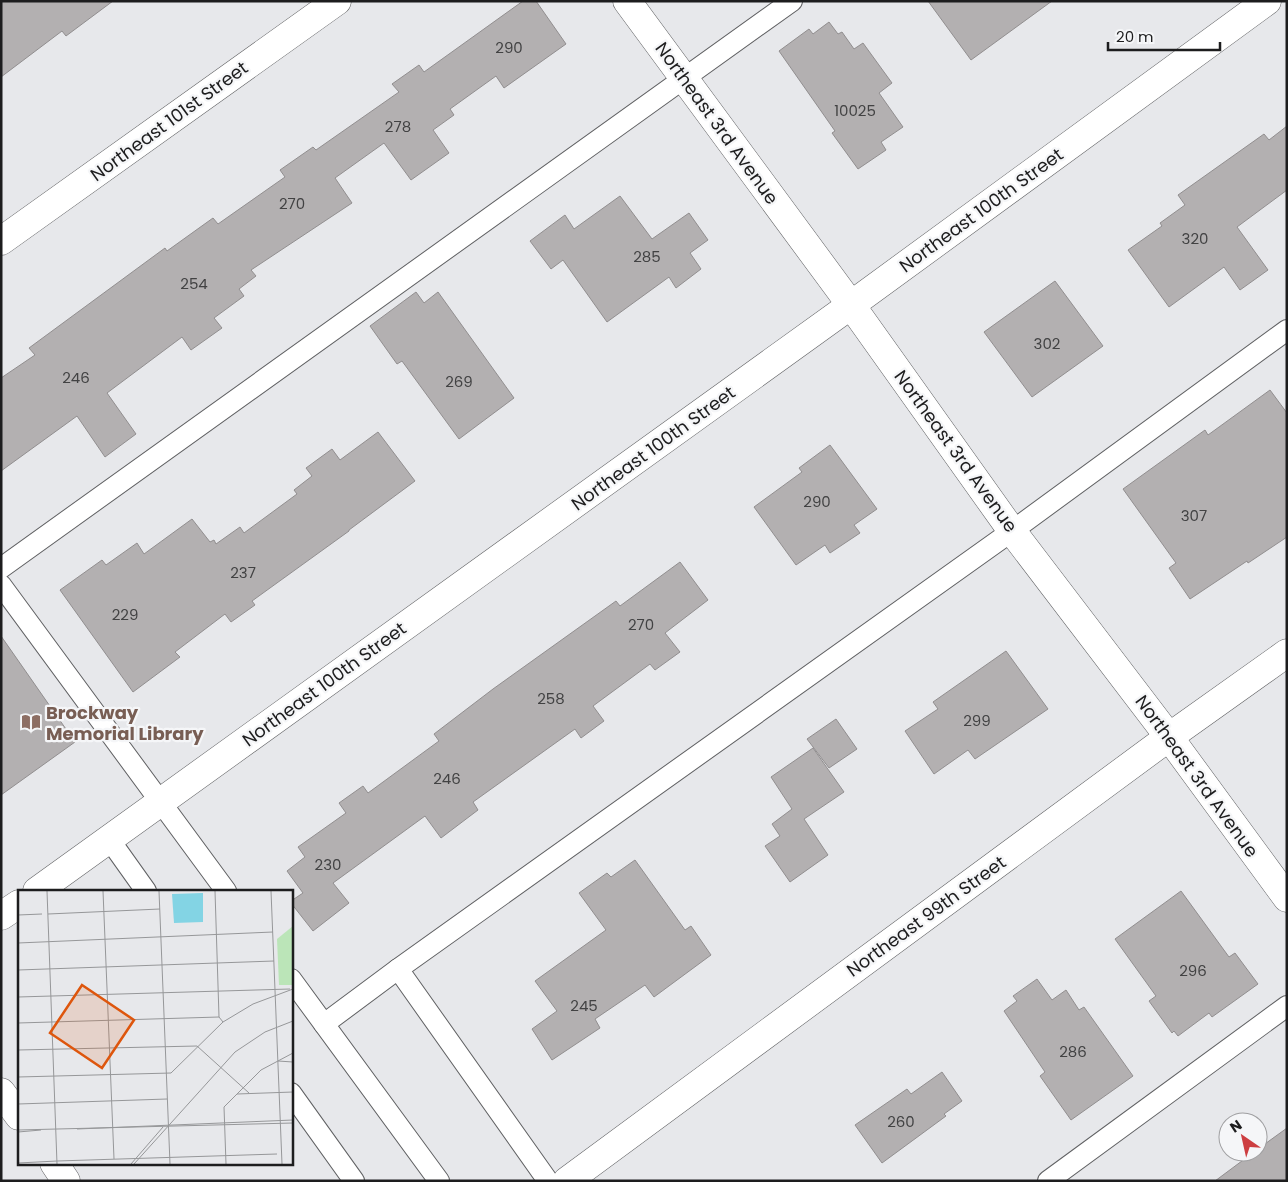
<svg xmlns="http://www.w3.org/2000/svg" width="1288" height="1182" viewBox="0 0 1288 1182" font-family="Poppins,sans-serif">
	<rect width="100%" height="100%" fill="#e7e8eb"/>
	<g fill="#b3b0b1" stroke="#918e8f">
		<path d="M1,1H113L66,36L62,31L1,77Z"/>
		<path d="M523,1H536L566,44L504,88L496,76L450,109L454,115L433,130L449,153L411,180L384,143L335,178L352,203L251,270L256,276L239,289L244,296L214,318L222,328L191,350L182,337L107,393L136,434L105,457L77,416L1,471V378L35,355L29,348L165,248L167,251L213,218L218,224L285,177L280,170L313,147L316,150L399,92L392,84L419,65L424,72Z"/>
		<path d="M928,1H1052L971,60Z"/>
		<path d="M829,22L838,34L842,32L854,49L863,43L892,83L879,93L903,127L881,142L886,150L858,169L832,133L835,131L779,51L809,29L813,34Z"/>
		<path d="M1287,126V190L1237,227L1268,270L1240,290L1224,267L1169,307L1128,250L1162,226L1160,223L1185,205L1178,195L1264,134L1269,140Z"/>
		<path d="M620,196L652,239L689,213L708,240L690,253L701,269L676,288L669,277L607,322L563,260L551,269L530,241L565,215L574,229Z"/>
		<path d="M1055,281L1103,346L1032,397L984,332Z"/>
		<path d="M416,292L424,303L438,292L514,398L459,439L402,361L397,364L370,326Z"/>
		<path d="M1270,390L1287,413V537L1248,563L1247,561L1190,599L1169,568L1176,563L1123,489L1205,430L1208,435Z"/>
		<path d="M378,432L415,481L349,530V531L252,601L255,605L231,622L225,614L175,652L180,657L133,692L60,590L102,560L106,565L137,543L144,554L192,519L210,542L214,540L216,544L240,527L244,533L297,494L294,490L312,476L306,468L332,449L340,460Z"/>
		<path d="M830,445L877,509L854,525L860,533L830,553L825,545L796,565L754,507L802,472L799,468Z"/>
		<path d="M680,562L708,600L665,633L680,652L655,670L650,664L593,706L604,721L581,738L575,729L473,802L478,810L441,838L425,816L333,883L349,903L313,931L291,903V901L303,893L287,871L305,857L298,847L346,813L339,803L363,786L368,793L439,741L434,734L493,689L616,601L620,606Z"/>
		<path d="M1,636L75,742L1,795Z"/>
		<path d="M1006,651L1048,709L975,759L968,750L934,774L905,731L938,709L933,702Z"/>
		<path d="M836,719L857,749L829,768L807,739Z"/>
		<path d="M813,748L844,792L804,819L828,855L790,882L765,846L780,836L772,824L792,809L771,777Z"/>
		<path d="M635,860L685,930L691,926L711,955L654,997L645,985L595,1019L600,1028L552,1060L532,1029L557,1011L535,981L606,930L579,893L607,873L611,877Z"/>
		<path d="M1181,891L1229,957L1235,953L1258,984L1212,1017L1209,1013L1178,1036L1174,1031L1172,1033L1149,1001L1156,996L1115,939Z"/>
		<path d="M1037,979L1052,1000L1066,990L1079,1010L1084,1007L1133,1076L1071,1120L1040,1076L1045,1072L1004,1011L1017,1001L1013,996Z"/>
		<path d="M942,1072L962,1101L944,1114L946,1116L882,1163L855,1125L907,1089L911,1094Z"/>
		<path d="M1287,1128V1181H1215L1254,1152H1258V1149Z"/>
	</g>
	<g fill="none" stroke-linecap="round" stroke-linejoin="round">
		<g stroke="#606163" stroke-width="22">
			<g id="service">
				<path d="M1,568L792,1"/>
				<path d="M1,585L226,891"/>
				<path d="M109,839L146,891"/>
				<path d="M398,969L548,1181"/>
				<path d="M291,979L439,1181"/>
				<path d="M324,1024L398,969L1012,531L1287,330"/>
				<path d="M291,1093L354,1181"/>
				<path d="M1048,1181L1287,1006"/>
			</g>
		</g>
		<g stroke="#606163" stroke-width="29">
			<g id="minor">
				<path d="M627,1L851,305L1012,531L1169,737L1287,898"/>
				<path d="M1,241L337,1"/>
				<path d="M37,891L851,305L1267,1"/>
				<path d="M1,916L19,904"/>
				<path d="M567,1181L1169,737L1287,653"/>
			</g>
		</g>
		<g stroke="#606163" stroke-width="29">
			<g id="secondary">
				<path d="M1,1092L19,1116"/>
				<path d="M54,1163L66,1181"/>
			</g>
		</g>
		<use href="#service" stroke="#fff" stroke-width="20"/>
		<use href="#minor" stroke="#fff" stroke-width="28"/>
		<use href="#secondary" stroke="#fff" stroke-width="28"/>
	</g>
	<defs>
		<g id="library-bare" transform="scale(1.5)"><path d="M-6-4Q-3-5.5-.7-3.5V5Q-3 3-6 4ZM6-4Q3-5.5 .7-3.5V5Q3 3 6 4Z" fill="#8d6e63" stroke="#f5f6f8" stroke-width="2.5" paint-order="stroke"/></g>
	</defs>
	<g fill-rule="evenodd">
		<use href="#library-bare" x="31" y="722"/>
	</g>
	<g text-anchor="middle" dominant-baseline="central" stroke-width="4.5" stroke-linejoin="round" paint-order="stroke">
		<g font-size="15" fill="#424243">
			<text x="509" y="47">290</text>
			<text x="855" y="110">10025</text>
			<text x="398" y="126">278</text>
			<text x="292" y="203">270</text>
			<text x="1195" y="238">320</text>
			<text x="647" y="256">285</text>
			<text x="194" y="283">254</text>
			<text x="1047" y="343">302</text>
			<text x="76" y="377">246</text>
			<text x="459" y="381">269</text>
			<text x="817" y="501">290</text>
			<text x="1194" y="515">307</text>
			<text x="243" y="572">237</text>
			<text x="125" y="614">229</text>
			<text x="641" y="624">270</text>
			<text x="551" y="698">258</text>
			<text x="977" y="720">299</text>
			<text x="447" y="778">246</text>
			<text x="328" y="864">230</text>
			<text x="1193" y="970">296</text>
			<text x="584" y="1005">245</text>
			<text x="1073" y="1051">286</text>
			<text x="901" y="1121">260</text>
		</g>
		<g font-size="18" fill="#1d1d1e" stroke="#f5f6f8">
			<text transform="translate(169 121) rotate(-36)">Northeast 101st Street</text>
			<text transform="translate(717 123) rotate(54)">Northeast 3rd Avenue</text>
			<text transform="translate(981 210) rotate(-36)">Northeast 100th Street</text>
			<text transform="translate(653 448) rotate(-36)">Northeast 100th Street</text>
			<text transform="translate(956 451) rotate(54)">Northeast 3rd Avenue</text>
			<text transform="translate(324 684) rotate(-36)">Northeast 100th Street</text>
			<text transform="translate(1197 776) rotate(54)">Northeast 3rd Avenue</text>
			<text transform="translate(926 916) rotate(-36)">Northeast 99th Street</text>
		</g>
		<g font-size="18" font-weight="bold" fill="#785e54" stroke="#f5f6f8" text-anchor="start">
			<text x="46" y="712">Brockway<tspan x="46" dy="21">Memorial Library</tspan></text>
		</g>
	</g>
	<g transform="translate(18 890)">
		<rect width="275" height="275" fill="#e7e8eb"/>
		<path d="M275,36V95H261L259,49Z" fill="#bbe5b8"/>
		<path d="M185,3V32L156,33L154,4Z" fill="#83d4e4"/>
		<path fill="none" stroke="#969799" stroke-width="1" d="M29,1L39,274M85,1L96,269M141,1L152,274M197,1L201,127L205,132M253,1L264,274M30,24L142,19M0,25L24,24M0,53L255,42M0,80L256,71M0,107L272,99M0,133L201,127M0,160L179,156L231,203M260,171L275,172M0,187L153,183L205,132L235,114L275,99M219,204L275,202M0,214L149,209M59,239L275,230M0,240L275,233M0,242L23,240M39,271L259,264M0,273L39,271M113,274L145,237M116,274L217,162L247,142L275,131M208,274L206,217L243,180L275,163"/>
		<path fill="#de560d" fill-opacity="0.15" stroke="#de560d" stroke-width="2.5" d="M64,95L116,130L84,178L32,143Z"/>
		<rect width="275" height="275" fill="none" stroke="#1d1d1e" stroke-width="2.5"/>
	</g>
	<rect width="1288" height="1182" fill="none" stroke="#1d1d1e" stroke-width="5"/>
	<g transform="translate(1243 1137) rotate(326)"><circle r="24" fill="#f5f6f8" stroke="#9f9fa1"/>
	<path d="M0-4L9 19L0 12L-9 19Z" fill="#cd3e41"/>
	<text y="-8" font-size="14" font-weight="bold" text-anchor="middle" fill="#1d1d1e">N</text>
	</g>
	<path d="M1108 42v8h112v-8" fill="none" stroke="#1d1d1e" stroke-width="2.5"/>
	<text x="1116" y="42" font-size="15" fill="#1d1d1e" stroke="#f5f6f8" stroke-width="4" paint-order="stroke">20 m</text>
</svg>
